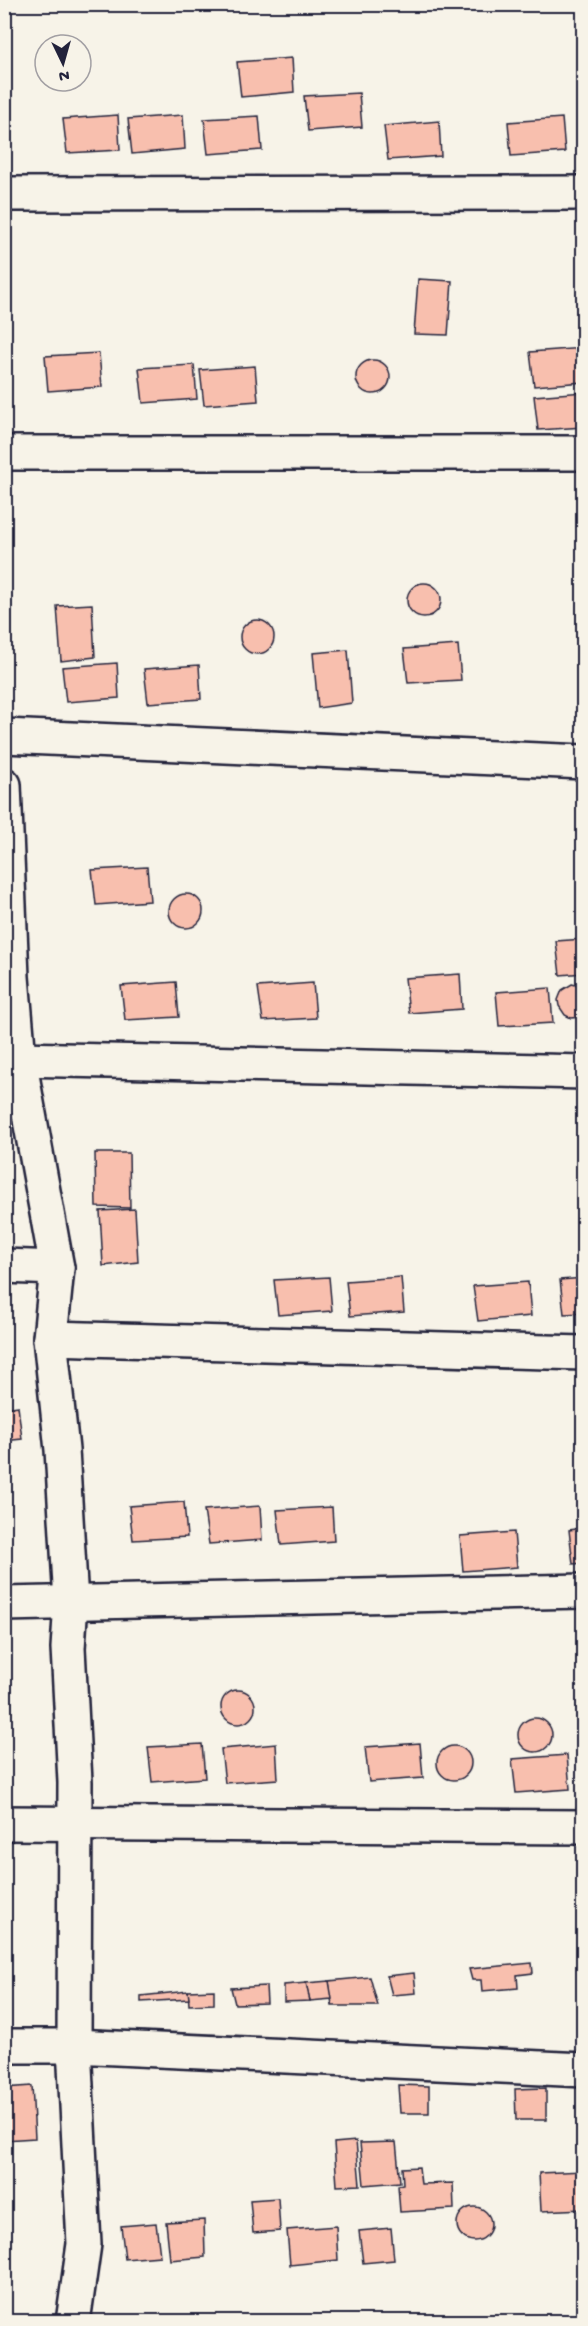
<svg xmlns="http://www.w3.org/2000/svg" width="588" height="2326" viewBox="0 0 588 2326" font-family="'Gochi Hand',sans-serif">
	<rect width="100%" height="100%" fill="#f7f3e8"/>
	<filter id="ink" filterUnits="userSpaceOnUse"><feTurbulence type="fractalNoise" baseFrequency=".0167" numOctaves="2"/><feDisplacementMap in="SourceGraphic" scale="12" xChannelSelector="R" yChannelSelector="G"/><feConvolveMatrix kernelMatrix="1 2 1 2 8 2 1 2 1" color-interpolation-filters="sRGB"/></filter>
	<g filter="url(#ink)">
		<g fill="#f8bfae" stroke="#22223b" stroke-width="1.5">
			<path d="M292,58L294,92L241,97L237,62Z"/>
			<path d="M359,93L362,127L308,131L304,96Z"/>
			<path d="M118,115L120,150L67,153L63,119Z"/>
			<path d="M183,115L185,149L132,154L128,119Z"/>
			<path d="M259,116L262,150L208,154L204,119Z"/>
			<path d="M562,118L565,152L511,156L508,122Z"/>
			<path d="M439,121L441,156L388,160L384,126Z"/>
			<path d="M418,279L452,281L448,335L414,334Z"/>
			<path d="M584,348V382L534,386L530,352Z"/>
			<path d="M99,353L102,387L48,391L45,356Z"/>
			<circle cx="373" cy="377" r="17"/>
			<path d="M194,365L197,399L143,403L139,368Z"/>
			<path d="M255,366L258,401L204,405L200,370Z"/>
			<path d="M584,392V427L538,430L534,396Z"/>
			<circle cx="424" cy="600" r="17"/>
			<path d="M92,604L95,657L61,661L57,606Z"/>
			<circle cx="257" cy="637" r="17"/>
			<path d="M458,645L461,680L408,683L404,649Z"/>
			<path d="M348,650L352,703L318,708L313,653Z"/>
			<path d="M117,663L119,698L66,702L62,667Z"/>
			<path d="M199,665L201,699L148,703L144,669Z"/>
			<path d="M147,867L150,901L96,905L92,870Z"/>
			<circle cx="186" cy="911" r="17"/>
			<path d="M584,939V973L560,975L556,941Z"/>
			<path d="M460,974L462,1009L409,1013L405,978Z"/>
			<path d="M176,982L179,1017L125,1020L121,986Z"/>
			<path d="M313,983L316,1018L263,1021L258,987Z"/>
			<path d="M572,984L584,987L582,1017L571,1018L565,1015L559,1006L558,1000L562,990Z"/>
			<path d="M550,988L553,1023L499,1026L496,992Z"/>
			<path d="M95,1153H129L130,1208L96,1207Z"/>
			<path d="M135,1209L138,1262L103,1266L100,1211Z"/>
			<path d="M329,1277L332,1311L278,1315L274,1280Z"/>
			<path d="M401,1277L404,1312L350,1316L346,1281Z"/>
			<path d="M584,1278V1313L564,1314L560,1280Z"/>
			<path d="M528,1282L531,1316L478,1321L473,1286Z"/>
			<path d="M18,1406L22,1439L4,1441V1408Z"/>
			<path d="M184,1502L187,1537L133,1540L129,1506Z"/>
			<path d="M260,1506L262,1540L209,1544L204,1510Z"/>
			<path d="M332,1507L334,1541L281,1545L277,1510Z"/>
			<path d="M584,1528V1563L573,1564L569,1530Z"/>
			<path d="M514,1532L517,1567L463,1571L460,1536Z"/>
			<circle cx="238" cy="1707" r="17"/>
			<circle cx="535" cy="1735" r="17"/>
			<path d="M420,1743L423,1778L369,1782L365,1747Z"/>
			<path d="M202,1744L205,1778L152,1782L148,1747Z"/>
			<path d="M276,1744L278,1779L225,1783L221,1749Z"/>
			<path d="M584,1745V1780H581L577,1746Z"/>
			<circle cx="454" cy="1763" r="17"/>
			<path d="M567,1755L570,1789L516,1793L512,1759Z"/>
			<rect x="4" y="1952" width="6" height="36"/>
			<path d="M532,1963L533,1973L517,1975L518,1988L482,1991L481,1980H472L469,1969Z"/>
			<path d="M414,1973L416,1993L392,1995L387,1976Z"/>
			<path d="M370,1977L378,2006H332L329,1981Z"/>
			<path d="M329,1981L332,1999L310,2001L306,1983Z"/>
			<path d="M306,1983L310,2001L284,2002V1985Z"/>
			<path d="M266,1986L267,2003L235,2004L231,1988Z"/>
			<path d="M214,1990V2004L189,2005L188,1991Z"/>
			<path d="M188,1991L189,1999L141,2002V1996Z"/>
			<path d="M398,2085L429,2086V2113H400Z"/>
			<path d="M32,2086L35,2138L4,2140V2088Z"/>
			<path d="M546,2088V2120H516L515,2089Z"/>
			<path d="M356,2141L360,2185L337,2186L334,2143Z"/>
			<path d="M396,2142L400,2182L364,2185L360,2143Z"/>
			<path d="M419,2167L421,2184L453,2183L454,2209L400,2212L398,2185L403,2184L402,2168Z"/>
			<path d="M584,2171V2209L541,2211L539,2173Z"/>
			<path d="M278,2198L280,2231L253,2233L250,2200Z"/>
			<circle cx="474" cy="2224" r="17"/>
			<path d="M204,2220L205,2257L170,2260L166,2222Z"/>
			<path d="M156,2223L160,2256L125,2259L121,2226Z"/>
			<path d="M336,2226L338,2260L290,2265L287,2230Z"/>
			<path d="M391,2228L394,2260L363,2263L359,2231Z"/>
		</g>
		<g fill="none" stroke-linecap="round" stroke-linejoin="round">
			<g stroke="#22223b" stroke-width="38">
				<g id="minor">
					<path d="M4,194L584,193"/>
					<path d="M4,453H584"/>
					<path d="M4,736L584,762"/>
					<path d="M4,785L12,977L19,1059L57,1268L50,1338L62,1450L71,1602L68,1648L75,1782L74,2046L84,2244L73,2322"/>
					<path d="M19,1059L584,1072"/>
					<path d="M4,1266L57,1268"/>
					<path d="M50,1338L584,1353"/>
					<path d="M4,1604L584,1591"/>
					<path d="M4,1823L584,1827"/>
					<path d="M4,2046H74L584,2070"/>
				</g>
			</g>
			<use href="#minor" stroke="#f7f3e8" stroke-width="33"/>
		</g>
	</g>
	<rect width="588" height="2326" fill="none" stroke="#f7f3e8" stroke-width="24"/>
	<rect x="12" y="12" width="564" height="2302" fill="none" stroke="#22223b" stroke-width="2" filter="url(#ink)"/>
	<g transform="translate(63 63) rotate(175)"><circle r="28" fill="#f7f3e8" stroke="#a29fa3" stroke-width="1.5"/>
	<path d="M0-4.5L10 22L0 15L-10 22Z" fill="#22223b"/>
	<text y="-9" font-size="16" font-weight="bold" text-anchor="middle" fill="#22223b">N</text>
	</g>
</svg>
